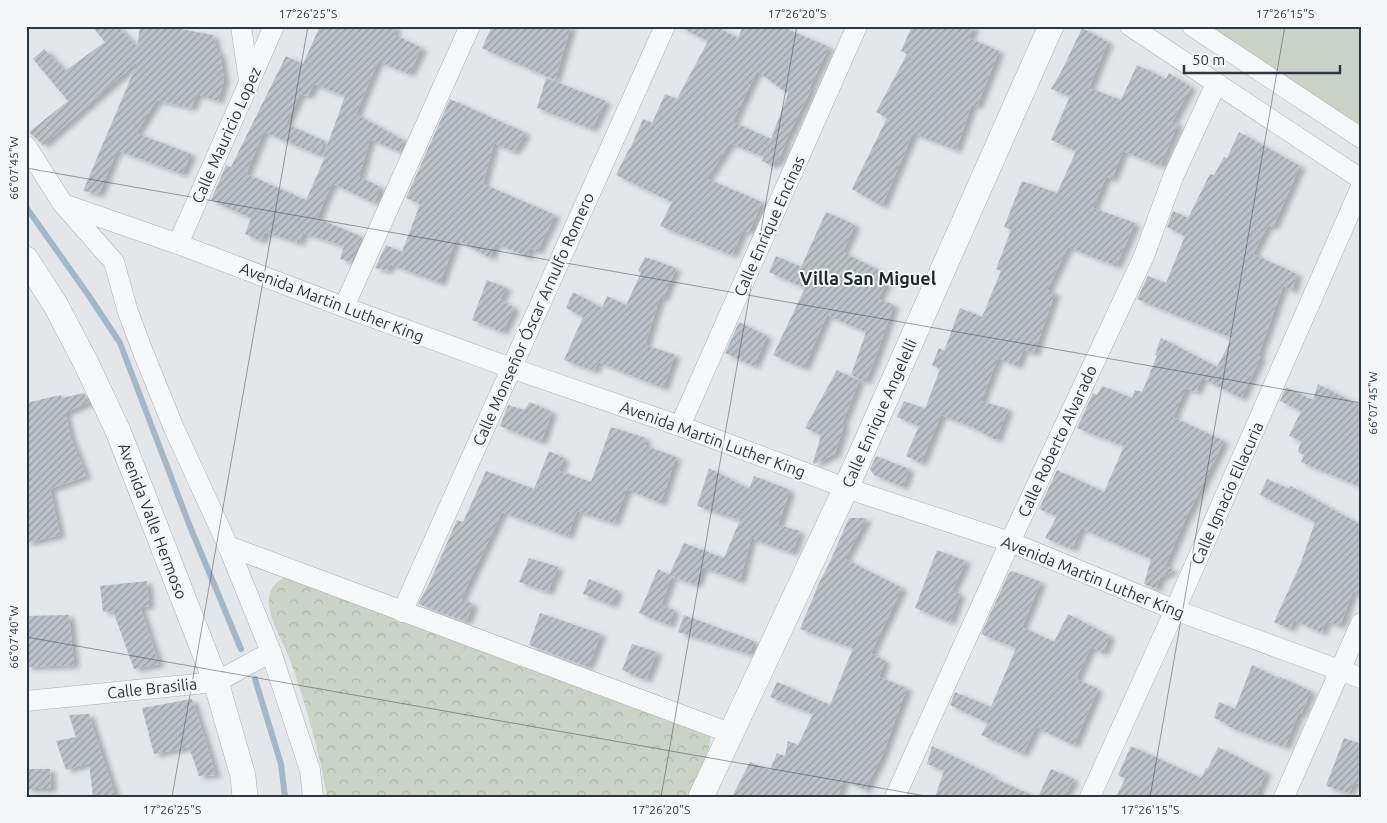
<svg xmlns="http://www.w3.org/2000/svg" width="1387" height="823" viewBox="0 0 1387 823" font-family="Ubuntu,sans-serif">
	<defs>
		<pattern id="park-crowns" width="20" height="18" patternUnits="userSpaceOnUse" patternTransform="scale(1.25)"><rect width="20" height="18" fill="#cbd3c6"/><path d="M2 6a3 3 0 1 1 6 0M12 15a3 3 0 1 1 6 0" fill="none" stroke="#afb6ab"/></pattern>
		<pattern id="building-hatch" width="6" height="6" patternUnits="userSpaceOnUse" patternTransform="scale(1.25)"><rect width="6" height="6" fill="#bcc1c7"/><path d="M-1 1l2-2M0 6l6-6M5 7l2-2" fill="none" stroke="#999ea3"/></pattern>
		<filter id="shadow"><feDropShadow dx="5.5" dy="3" stdDeviation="2.5" flood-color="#0004"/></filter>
	</defs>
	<rect width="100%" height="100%" fill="#e4e7ea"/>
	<path fill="#cbd3c6" d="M1189,26H1361V138Z"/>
	<path fill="url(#park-crowns)" d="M290,575L710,734C713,752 694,781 687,797H327C319,750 306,705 290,660C284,643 269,620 269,602C268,588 278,579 290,575Z"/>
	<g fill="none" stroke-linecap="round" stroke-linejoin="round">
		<g stroke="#a3b8c6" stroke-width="6">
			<path d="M26,207L89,296L120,343L189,524L241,649"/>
			<path d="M255,679L281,764L285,797"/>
		</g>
	</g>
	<g fill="url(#building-hatch)" fill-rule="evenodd" filter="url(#shadow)">
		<path d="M92,26H117L137,47L140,26H177L175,28L213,35L217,52L220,53L224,80L218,101L197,94L191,108L157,100L136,133L191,154L182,174L117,150L99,194L83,191L138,61L43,145L29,132L68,101L33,59L44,49L65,71L105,42Z"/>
		<path d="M320,26H397L393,34L422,48L409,74L378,61L356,114L405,141L400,152L370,139L359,177L381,187L374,203L332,183L317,218L362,237L351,262L340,259L344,246L303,233L299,243L265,232L261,241L245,234L251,218L211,200L226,165L231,167L286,56L303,64ZM314,84L345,96L323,157H325L306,200L246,174L264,131L261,130L318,155L325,141L286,124L300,94L308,96Z"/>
		<path d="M492,26H571L555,80L482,48Z"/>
		<path d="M678,26H715L738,38L743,26H780L829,47L809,89L811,90L784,144L785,145L778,162L775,161L773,166L762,161L764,157L730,143L707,179L762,202L749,232L743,230L732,255L660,226L672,202L616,175L629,149H630L643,119L652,123L665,94L677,99L708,41ZM757,71L788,94L771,139L733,122Z"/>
		<path d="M912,26H974L969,38L999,51L977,106L972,104L956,150L913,133L882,206L852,189L887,118L876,112L907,54L901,51Z"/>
		<path d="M1082,28L1108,42L1089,88L1121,100L1137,65L1166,79L1169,73L1191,87L1172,122L1178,124L1160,166L1123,151L1112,179L1106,177L1093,208L1135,223L1116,266L1068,247L1047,290L1055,293L1034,353L1023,350L1017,366L998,358L981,401L1008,409L996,440L970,426L941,415L921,463L906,456L919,426L897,417L904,401L925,409L940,369L932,365L939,348L944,351L960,308L982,317L1001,271L996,269L1011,230L1004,227L1022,181L1057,193L1076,151L1051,140L1070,96L1051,89L1062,70Z"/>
		<path d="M546,78L606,101L592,129L537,108Z"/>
		<path d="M450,99L526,133L514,152L494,143L483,184L555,215L537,252L531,248L527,257L496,243L490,258L456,239L440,283L390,264L387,271L375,268L386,245L402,252L420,204L406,198Z"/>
		<path d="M1239,132L1300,166L1273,227L1268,225L1253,254L1297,274L1292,291L1283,286L1258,356L1261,357L1241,398L1202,378L1196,392L1186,388L1173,417L1224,441L1185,520L1165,566L1174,570L1160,578L1156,589L1144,584L1151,559L1081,528L1072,549L1045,538L1057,516L1039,509L1057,470L1104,492L1124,446L1077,428L1093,393L1097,395L1102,386L1132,398L1135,390L1142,392L1157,356L1155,355L1161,338L1217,367L1232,338L1137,299L1148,276L1166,283L1185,236L1167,227L1173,211L1188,218L1210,174L1214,175L1224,157L1227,158Z"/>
		<path d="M826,212L855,225L843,252L890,276L878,299L894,305L873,364L865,382L851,375L866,332L827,315L804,368L773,355L805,288L769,272L776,256L801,267Z"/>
		<path d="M645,257L676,268L663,299L660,297L645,345L675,355L663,388L598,362L594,371L564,360L583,317L566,308L573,292L602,308L607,296L626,305L641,273L638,271Z"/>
		<path d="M487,280L507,288L500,299L514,308L503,332L472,320Z"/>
		<path d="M739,322L767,336L754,366L725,353Z"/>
		<path d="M837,370L859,381L842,424L844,425L835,454L815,464L813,463L821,435L805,428Z"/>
		<path d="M1318,384L1361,406V487L1301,462L1304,455L1298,452L1301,441L1289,436L1301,411L1280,401L1286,387L1313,400Z"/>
		<path d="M84,393L89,402L65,413L71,438L86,476L50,489L60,535L26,543V403L61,395L62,398Z"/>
		<path d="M530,402L552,412L541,442L500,426L508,405L524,410Z"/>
		<path d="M611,427L646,438L644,445L676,457L661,503L627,489L614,523L577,511L568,536L502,512L461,599L473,604L466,622L418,604L429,584L457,520L463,522L486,471L534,489L549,451L564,458L559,471L591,482Z"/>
		<path d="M876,456L909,469L903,487L874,475L870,469Z"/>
		<path d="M709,468L749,489L754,476L790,490L778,525L800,531L792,553L751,538L740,581L703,567L696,585L669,575L684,543L724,558L740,520L697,506Z"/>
		<path d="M1267,479L1289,489L1291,486L1361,525V595L1353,591L1340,626L1326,621L1322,633L1294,620L1290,629L1274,622L1300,565L1315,522L1260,495Z"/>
		<path d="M849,518H867L845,559L902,588L871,653L885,661L879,677L907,688L882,756L865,790L844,779L838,797H732L750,762L770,770L777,753L785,756L788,741L798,745L813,714L770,697L777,682L830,705L853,648L800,629L819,583L829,564Z"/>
		<path d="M937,550L966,561L952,591L960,594L950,622L915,608Z"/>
		<path d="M529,558L558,567L548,592L519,582Z"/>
		<path d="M658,569L672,576L661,605L674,610L669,625L639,613Z"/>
		<path d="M1012,571L1041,582L1022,627L1054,642L1068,614L1110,636L1103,653L1091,647L1076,679L1098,689L1074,745L1036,727L1023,754L981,735L988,723L950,705L955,692L991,707L1016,648L981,634L1009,573Z"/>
		<path d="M589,579L618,591L612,605L583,594Z"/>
		<path d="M147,581L149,606L140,607L159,664L134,669L113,611L103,612L100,586Z"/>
		<path d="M540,613L601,634L588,667L529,645Z"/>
		<path d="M69,615L74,665L26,667V616Z"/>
		<path d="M684,615L754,641L750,654L678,632Z"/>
		<path d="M632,644L657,652L646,680L622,670Z"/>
		<path d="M1252,665L1280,679V677L1311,691L1301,714L1299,713L1285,747L1227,726L1228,724L1214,718L1219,702L1235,709Z"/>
		<path d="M192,699L216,775L199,776L189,747L154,754L142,708Z"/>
		<path d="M89,714L93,728L116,797H93L89,763L66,770L56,741L76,737L69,715Z"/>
		<path d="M1344,738L1361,744V785L1354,782L1349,793L1326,786Z"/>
		<path d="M932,746L992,775L991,777L1036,797H935L944,771L927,764Z"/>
		<path d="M1131,746L1201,778L1206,768H1208L1218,747L1266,772L1256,797H1116L1125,779L1118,775Z"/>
		<path d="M26,769H50L51,789H26Z"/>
		<path d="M1051,769L1074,779L1064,797H1038Z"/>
	</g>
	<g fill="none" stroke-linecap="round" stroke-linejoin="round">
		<g stroke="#a9afb4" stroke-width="21">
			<g id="minor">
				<path d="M241,26L249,81"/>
				<path d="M1130,26L1361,179"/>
				<path d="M1192,26L1361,138"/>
				<path d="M26,146L63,204L114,262L128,312L143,352L173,426L228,546L271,652L310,770L313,797"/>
				<path d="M63,204L178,244L344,307L511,368L680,426L846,488L1010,542L1175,610L1361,678"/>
				<path d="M178,244L274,26"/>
				<path d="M344,307L470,26"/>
				<path d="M680,426L857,26"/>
				<path d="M228,546L730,733"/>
				<path d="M402,612L665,26"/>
				<path d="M26,701L216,682L271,652"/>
				<path d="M895,797L1010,542L1144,256L1173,177L1216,84"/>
				<path d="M1090,797L1175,610L1361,187"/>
				<path d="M1284,797L1361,623"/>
			</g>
		</g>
		<g stroke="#a9afb4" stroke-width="26">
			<g id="tertiary">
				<path d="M26,259L55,304L86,363L118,431L216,682L243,776L245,797"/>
				<path d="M701,797L846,488L1051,26"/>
			</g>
		</g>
		<use href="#minor" stroke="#f6f8f9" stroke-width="20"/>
		<use href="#tertiary" stroke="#f6f8f9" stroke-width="25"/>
	</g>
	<path fill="none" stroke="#2d3741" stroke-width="1" stroke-opacity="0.45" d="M26,168L1361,403M26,637L931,797M172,797L308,26M661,797L797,26M1150,797L1285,26"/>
	<g text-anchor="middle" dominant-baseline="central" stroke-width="4" stroke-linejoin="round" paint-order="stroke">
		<g font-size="16" fill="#2d3741" stroke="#f4f6f8">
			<text transform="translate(226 135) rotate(-66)">Calle Mauricio Lopez</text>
			<text transform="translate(769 226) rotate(-66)">Calle Enrique Encinas</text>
			<text transform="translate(332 302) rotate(21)">Avenida Martin Luther King</text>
			<text transform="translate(533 319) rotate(-66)">Calle Monseñor Óscar Arnulfo Romero</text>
			<text transform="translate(879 413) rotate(-66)">Calle Enrique Angelelli</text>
			<text transform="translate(713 439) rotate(20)">Avenida Martin Luther King</text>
			<text transform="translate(1057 441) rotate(-65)">Calle Roberto Alvarado</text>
			<text transform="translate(1227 493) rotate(-66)">Calle Ignacio Ellacuria</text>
			<text transform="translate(153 521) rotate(69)">Avenida Valle Hermoso</text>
			<text transform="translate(1093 577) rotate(22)">Avenida Martin Luther King</text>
			<text transform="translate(152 688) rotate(-6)">Calle Brasilia</text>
		</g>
		<g font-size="18" font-weight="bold" fill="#1f2832" stroke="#f4f6f8">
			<text x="868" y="278">Villa San Miguel</text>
		</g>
	</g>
	<rect width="1387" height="823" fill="none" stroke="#f4f6f8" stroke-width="55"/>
	<path d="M1184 65v8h156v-8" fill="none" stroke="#2d3741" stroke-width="2.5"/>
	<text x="1192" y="65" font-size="15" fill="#2d3741" stroke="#f4f6f8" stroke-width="4" paint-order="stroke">50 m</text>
	<rect x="28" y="28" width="1332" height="768" fill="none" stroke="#2d3741" stroke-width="2"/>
	<g font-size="12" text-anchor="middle" fill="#2d3741">
		<text x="308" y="18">17°26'25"S</text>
		<text x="797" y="18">17°26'20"S</text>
		<text x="1285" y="18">17°26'15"S</text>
		<text transform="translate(14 168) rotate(-90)" y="4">66°07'45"W</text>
		<text transform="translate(1373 403) rotate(-90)" y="4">66°07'45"W</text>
		<text transform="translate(14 637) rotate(-90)" y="4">66°07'40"W</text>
		<text x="172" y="814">17°26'25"S</text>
		<text x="661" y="814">17°26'20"S</text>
		<text x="1150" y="814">17°26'15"S</text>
	</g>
</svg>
